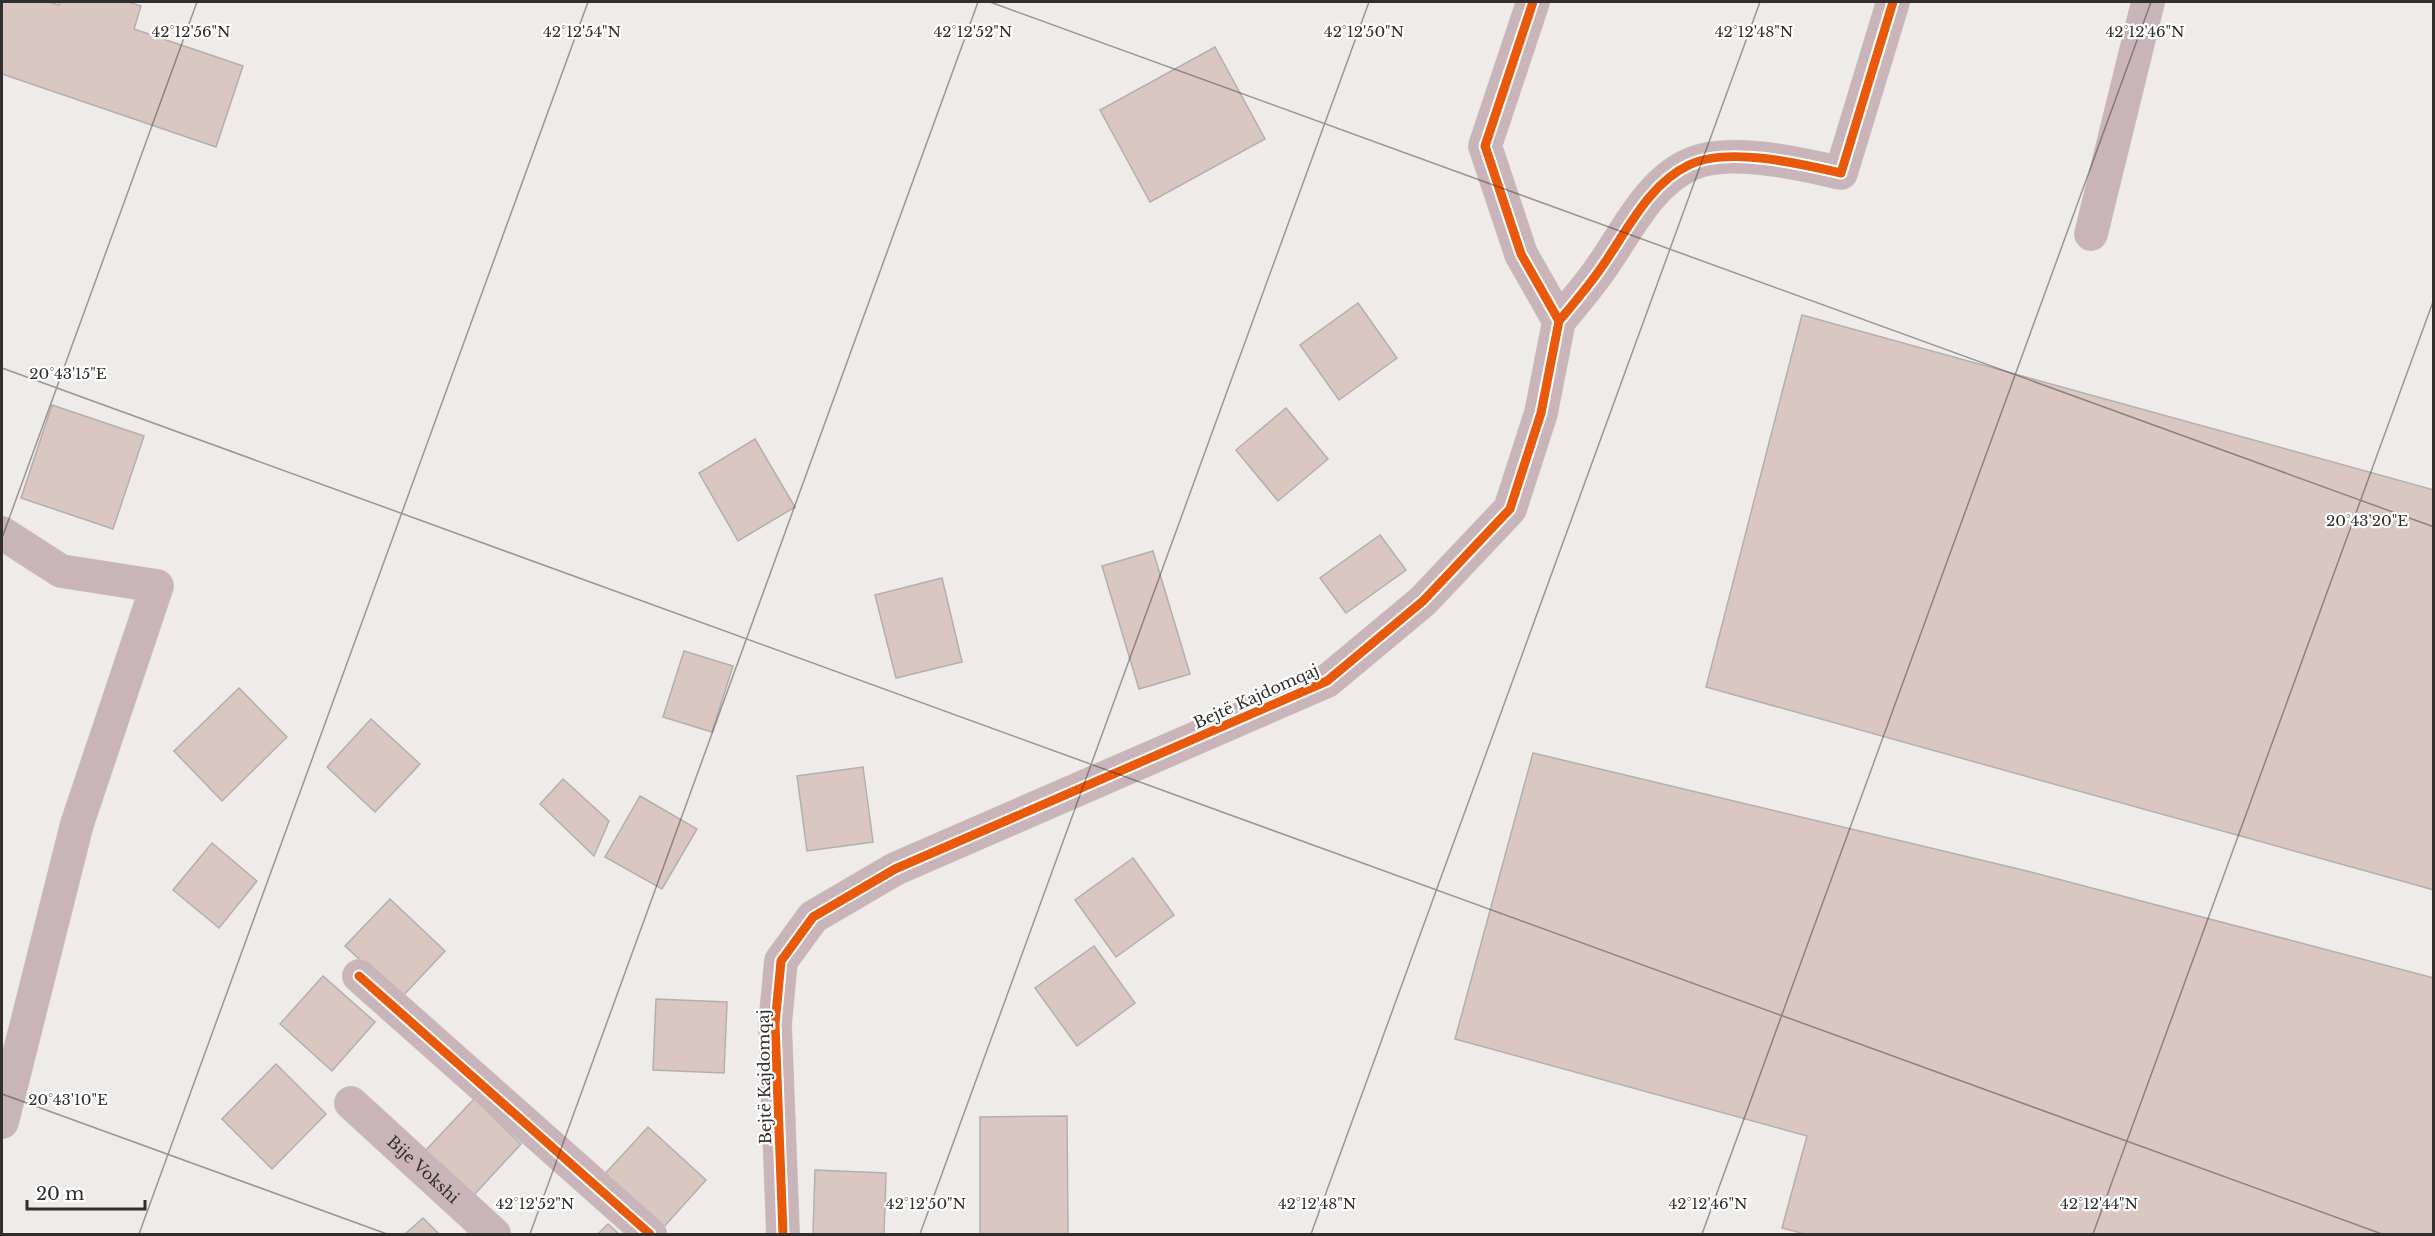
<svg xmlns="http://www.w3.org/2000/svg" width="2435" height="1236" viewBox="0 0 2435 1236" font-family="'Libre Baskerville',serif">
	<rect width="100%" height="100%" fill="#eeebe9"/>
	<g fill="#dac7c1" stroke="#b2b0af" stroke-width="1.5">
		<path d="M2,2H48L59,5L60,2H128L141,6L134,29L243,66L216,147L2,74Z"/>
		<path d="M1215,47L1265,139L1150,202L1100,110Z"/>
		<path d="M1358,303L1397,358L1339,400L1300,345Z"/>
		<path d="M1802,315L2434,490V890L1706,687Z"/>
		<path d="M52,405L144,436L113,529L21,498Z"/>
		<path d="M1286,408L1328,459L1278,501L1236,450Z"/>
		<path d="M755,439L795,507L738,541L699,473Z"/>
		<path d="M1380,535L1406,570L1346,613L1320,578Z"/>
		<path d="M1153,551L1190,674L1139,689L1102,566Z"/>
		<path d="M942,578L962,662L896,678L875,595Z"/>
		<path d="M684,651L733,666L712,732L663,717Z"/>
		<path d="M239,688L287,737L222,801L174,751Z"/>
		<path d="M371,719L420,764L375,812L327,767Z"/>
		<path d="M1533,753L2027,871L2434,978V1234H1805L1782,1228L1807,1136L1455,1039Z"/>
		<path d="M863,767L873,842L807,851L797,776Z"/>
		<path d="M563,779L609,821L594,856L540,804Z"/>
		<path d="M640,796L697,829L662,889L605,857Z"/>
		<path d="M212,843L257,881L219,928L173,890Z"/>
		<path d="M1133,858L1174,915L1116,957L1075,900Z"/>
		<path d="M390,899L445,951L401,998L345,946Z"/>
		<path d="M1094,946L1135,1003L1077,1046L1035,988Z"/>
		<path d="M323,976L375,1022L332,1071L280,1024Z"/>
		<path d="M656,999L727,1002L724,1073L653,1070Z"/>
		<path d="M276,1064L326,1114L272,1169L222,1119Z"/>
		<path d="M474,1099L521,1144L474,1195L426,1150Z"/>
		<path d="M1067,1116L1068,1234H980V1117Z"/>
		<path d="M648,1127L706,1180L661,1230L603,1176Z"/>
		<path d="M815,1170L886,1173L884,1234H813Z"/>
		<path d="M423,1218L439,1234H405Z"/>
		<path d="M608,1224L619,1234H598Z"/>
	</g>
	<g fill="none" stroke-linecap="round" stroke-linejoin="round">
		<g stroke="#cbc9c8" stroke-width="34">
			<g id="minor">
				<path d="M2091,234L2148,2"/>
				<path d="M1559,321C1573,304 1588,287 1601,268C1626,233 1648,184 1689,165C1727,146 1802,164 1841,173L1893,2"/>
				<path d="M2,533L61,571L157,586L77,824L2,1122"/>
				<path d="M359,976L650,1234"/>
				<path id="s1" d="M351,1103L494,1234"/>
				<path d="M783,1234L775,1024L781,961L813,917L895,869L1327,681L1423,601L1510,509L1541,413L1559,321L1521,254L1485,146L1533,2"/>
			</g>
		</g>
		<use href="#minor" stroke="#c9b5b9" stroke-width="33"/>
		<g stroke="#fff" stroke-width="13">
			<g id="cycleway">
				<path d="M1559,321C1573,304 1588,287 1601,268C1626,233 1648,184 1689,165C1727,146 1802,164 1841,173L1893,2"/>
				<path d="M359,976L650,1234"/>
				<path d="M783,1234L775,1024L781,961L813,917L895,869L1327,681L1423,601L1510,509L1541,413L1559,321L1521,254L1485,146L1533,2"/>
			</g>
		</g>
		<use href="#cycleway" stroke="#e8590c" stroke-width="9"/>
	</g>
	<path fill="none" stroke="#302f2e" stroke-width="1.5" stroke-opacity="0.45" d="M990,2L2434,527M2,368L2382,1234M2,538L197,2M2,1094L387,1234M139,1234L588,2M530,1234L978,2M920,1234L1369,2M1311,1234L1760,2M1702,1234L2151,2M2093,1234L2434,299"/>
	<g text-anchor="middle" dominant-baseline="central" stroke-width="4.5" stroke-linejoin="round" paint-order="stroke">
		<g font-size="16" fill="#302f2e" stroke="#fff">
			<text transform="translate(1256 696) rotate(-24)">Bejtë Kajdomqaj</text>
			<text transform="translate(764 1077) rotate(-91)">Bejtë Kajdomqaj</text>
			<text stroke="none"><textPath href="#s1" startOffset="98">Bije Vokshi</textPath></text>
		</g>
	</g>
	<g font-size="15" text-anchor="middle" fill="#302f2e" stroke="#fff" stroke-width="4.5" stroke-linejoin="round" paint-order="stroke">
		<text x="191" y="37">42°12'56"N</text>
		<text x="582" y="37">42°12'54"N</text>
		<text x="973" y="37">42°12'52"N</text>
		<text x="1364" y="37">42°12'50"N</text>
		<text x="1754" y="37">42°12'48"N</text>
		<text x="2145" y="37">42°12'46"N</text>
		<text x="68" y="379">20°43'15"E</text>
		<text x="2367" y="526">20°43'20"E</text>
		<text x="68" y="1105">20°43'10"E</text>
		<text x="535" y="1209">42°12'52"N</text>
		<text x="926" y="1209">42°12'50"N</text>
		<text x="1317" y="1209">42°12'48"N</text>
		<text x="1708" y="1209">42°12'46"N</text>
		<text x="2099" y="1209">42°12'44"N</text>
	</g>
	<rect width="2435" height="1236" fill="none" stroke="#302f2e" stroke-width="6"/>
	<path d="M27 1200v9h118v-9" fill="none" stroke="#302f2e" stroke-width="3"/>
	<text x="36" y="1200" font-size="18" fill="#302f2e" stroke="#ffffff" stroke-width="4.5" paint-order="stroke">20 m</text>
</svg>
